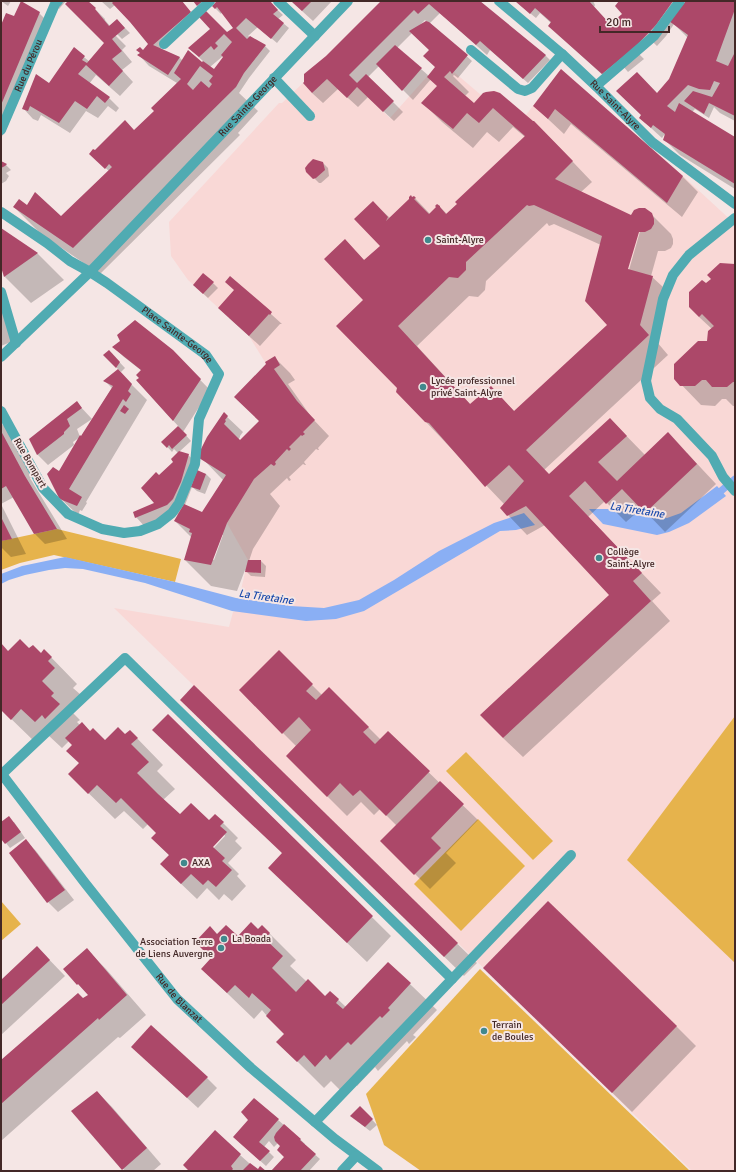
<svg xmlns="http://www.w3.org/2000/svg" width="736" height="1172" viewBox="0 0 736 1172" font-family="Signika,sans-serif">
	<rect width="100%" height="100%" fill="#f5e6e5"/>
	<path fill="#f9d8d6" d="M440,62L452,74L454,72L481,95L486,92L496,91L500,93L526,115L561,69L683,176L735,224V1171H692L114,608L229,627L233,612L236,611L248,560L227,523L254,479L271,464L274,466L276,464L275,462L287,449L289,451L291,449L289,447L301,435L302,436L305,434L303,432L297,401L274,369L280,365L275,357L265,362L249,336L188,280L171,256L169,222L279,103H282L303,83L312,93L327,79L347,97L357,87L390,118Z"/>
	<g fill="#e6b34c">
		<path d="M57,529L181,559L175,582L54,555L20,563L1,570V541Z"/>
		<path d="M735,716V963L627,860Z"/>
		<path d="M466,752L553,841L533,860L446,771Z"/>
		<path d="M478,819L525,866L461,931L414,884Z"/>
		<path d="M1,901L21,924L1,941Z"/>
		<path d="M480,969L690,1171H421L384,1145L366,1094Z"/>
	</g>
	<g fill="#8aaff4">
		<path d="M717,486L726,496L689,523L669,532L657,535L603,524L589,509H610L667,518L681,513Z"/>
		<path d="M524,513L535,525L516,530L500,531L364,611L336,619L306,621L232,611L145,583L83,569L65,568L49,570L25,575L9,580L1,584V574L22,566L65,557L175,582L236,598L291,606L324,608L359,600L394,580L439,551L494,523Z"/>
	</g>
	<g fill="#0003" fill-rule="evenodd">
		<path d="M1,1H11L8,6Z"/>
		<path d="M51,1H66L59,9Z"/>
		<path d="M69,1H87L105,19V20L110,26L117,20L130,33L122,39L114,31L112,32L126,46L122,50L132,62L122,70L133,82L120,96L96,75L89,84L109,98L119,108L116,112L108,106L98,118L86,111L70,133L41,115L38,121L33,119L23,108L50,84L74,49L90,62L105,43Z"/>
		<path d="M101,1H181L195,18L160,49L179,57L183,61L202,63L204,62L189,48L212,29L227,33L234,28L222,12L221,14L213,6L216,3L214,1H268L283,15L278,19L289,28L277,43L258,27L248,36L265,46L270,51L249,78L239,93L258,111L238,133L240,135L100,274L41,234L14,207L27,206L61,217L109,171L101,164L95,152L134,131L155,111L177,83L149,66L139,55L150,44L115,5L110,9ZM223,56L225,57L219,73L210,67Z"/>
		<path d="M291,1H332L313,21Z"/>
		<path d="M382,1H479L545,55L550,60L528,83L490,50L487,55L440,13L430,23L472,61L458,78L454,75L453,76L469,92L465,96L474,105L484,93L553,141L592,182L581,192L631,216L651,214L671,234L673,239V244L671,248L665,251H658L651,276L663,287L651,335L668,355L544,470L549,475L610,419L645,455L687,453L716,484L665,532L642,508L626,522L605,501L588,517L661,593L652,601L670,621L523,757L503,738L610,595L545,525L527,535L508,515L504,504L426,422L398,388L364,300L345,240L365,261L382,246L373,202L390,218L414,197L430,214L440,207L447,214L525,137L513,127L499,142L487,132L473,148L442,122L423,103L438,86L431,79L413,100L379,66L368,77L403,112L394,121L368,97L358,107L338,89L323,103L312,93L326,57ZM425,20L427,22L419,26ZM412,33L430,50L436,67L429,76L397,48ZM547,223L549,226L554,224L601,245L608,325L515,412L491,387L471,405L417,346L469,296L478,297L485,290L486,281ZM639,227L641,228L629,270H627Z"/>
		<path d="M515,1H593L595,5L594,7L611,25L628,21L621,1H679L684,5L687,1H735V121L720,113L714,107L709,118L695,109L692,112L735,138V189L680,155L665,140L666,136L664,135L662,138L640,118L657,94L670,80L688,38L674,24L666,36L657,46L651,40L639,54L644,59L628,72L623,66L607,79L560,36L551,23L540,13L536,18Z"/>
		<path d="M39,13L50,24L1,139V27L15,17Z"/>
		<path d="M561,71L683,177L698,192L682,217L571,124L564,134L534,106Z"/>
		<path d="M1,162L6,165L11,170L6,173L9,176L6,181L1,184Z"/>
		<path d="M323,163L328,168L329,176L321,183H319L307,171Z"/>
		<path d="M1,229L38,254L64,280L31,303L5,277L1,264Z"/>
		<path d="M735,266V406H733L726,399H722L715,406L701,405L675,378L708,342L712,329L699,317L706,285Z"/>
		<path d="M230,277L282,324H280L260,346L229,318L235,291Z"/>
		<path d="M213,283L218,288L208,298L194,285Z"/>
		<path d="M1,307L18,339L1,346Z"/>
		<path d="M114,347L172,351L210,390L183,432L191,441L179,452L188,455L199,465L197,471L206,474L211,479L205,494L197,491L192,487L185,505L203,513L223,480L201,457L224,414L243,432L240,436V437L238,440L240,441L262,425L275,358L290,373L295,380L288,384L312,418L329,436L318,448L319,450H318L316,449L304,462L306,465H305L303,464L289,477L291,480L289,481L287,478L270,494L280,506L253,549L249,561H261L266,566L265,577L251,576L245,570L237,591L211,586L185,560L192,538L175,521L179,514L157,524L146,528L136,517L156,503L159,476L174,462L178,453L174,449L172,452L163,442L179,427L137,381L140,378L142,371L124,357ZM221,535H223L214,560L212,559Z"/>
		<path d="M109,351L125,368L121,372L104,355Z"/>
		<path d="M118,371L147,400L86,502L87,503L82,511L80,510L78,515L60,498L59,472L112,388L105,381Z"/>
		<path d="M77,403L92,419L77,429L80,437L73,442L74,445L48,465L37,454Z"/>
		<path d="M1,423L16,438L36,475L30,478L67,539L45,544L35,534L14,497L1,504L26,554L11,557L1,547Z"/>
		<path d="M1,645L8,652L29,650L41,654L44,650L77,684L73,688L81,695L68,708L80,720L77,722L80,725L105,742L125,736L130,731L163,765L157,771L175,789L163,800L180,816L209,822L215,815L238,838L235,841L242,848L228,863L239,874L237,876L246,886L232,901L224,894L219,900L207,888L197,899L176,879L170,856L152,838L157,833L148,824L143,829L124,811L115,819L69,774L80,763L73,745L69,741L62,748L48,735L38,745L1,709ZM224,834L225,836L211,851L209,850Z"/>
		<path d="M279,652L322,695L329,688L381,740L388,733L478,820L446,853L456,863L430,889L382,841L397,826L380,809L374,815L361,802L347,816L287,756L296,746L240,690Z"/>
		<path d="M194,687L477,963L464,976L201,720Z"/>
		<path d="M168,715L391,936L367,962L289,887L283,854Z"/>
		<path d="M14,822L25,838L10,848L1,837V823Z"/>
		<path d="M26,841L36,851L74,900L58,912L48,902Z"/>
		<path d="M262,926L296,960L290,966L307,982L325,997L330,992L346,1007L388,963L437,1010L413,1035L416,1037L409,1044L407,1041L378,1071L375,1067L357,1086L353,1081L342,1092L331,1081L324,1088L278,1042L285,1034L267,1016L262,1010L254,1019L202,969L213,959L217,935L238,937L258,930Z"/>
		<path d="M37,947L65,976L1,1035V981Z"/>
		<path d="M87,950L106,969L146,1015L120,1038L118,1037L1,1141V1061L89,995L64,969Z"/>
		<path d="M504,987L676,1026L696,1046L632,1112Z"/>
		<path d="M132,1047L207,1078L217,1088L198,1108Z"/>
		<path d="M97,1092L112,1107L161,1164L153,1171H125L73,1111Z"/>
		<path d="M254,1099L300,1139L305,1144L304,1145L320,1159L309,1171H273L285,1157L281,1146L278,1143L274,1147L269,1141L264,1147L274,1157L266,1166L239,1142L250,1120Z"/>
		<path d="M360,1107L377,1125L370,1131L357,1121Z"/>
		<path d="M240,1155L258,1171H264H190Z"/>
	</g>
	<g fill="none" stroke-linecap="round" stroke-linejoin="round">
		<path stroke="#8aaff4" stroke-width="7" d="M714,497L735,479"/>
	</g>
	<g fill="#ac4869" fill-rule="evenodd">
		<path d="M21,1L40,12L1,105V25L6,13L14,16Z"/>
		<path d="M68,1H88L96,8L95,9L109,26L117,19L125,28L112,39L122,51L112,59L123,71L109,86L86,65L78,74L110,97L105,103L97,96L87,109L75,101L59,123L30,106L28,111L22,109L36,74L49,83L74,47L85,56L82,60L87,63L104,43L65,4Z"/>
		<path d="M114,1H182L191,12L153,45L180,57L168,75L137,55L140,53L136,50L140,47L143,50L148,44L130,22L112,3Z"/>
		<path d="M193,1H203L197,6Z"/>
		<path d="M217,1H270L278,10L273,14L284,23L271,39L246,18L236,28L247,39L250,36L266,45L244,73L236,87L73,248L13,207L19,199L27,205L35,192L61,216L112,167L109,164L105,169L89,154L93,149L95,150L125,120L134,130L154,111L151,108L181,79L174,73L188,50L202,62L203,61L214,69L223,57L221,55L232,42L224,34L215,43L218,46L214,50L211,46L199,57L188,48L210,29L199,17L206,11L227,32L233,28L217,7L215,9L212,6ZM200,66L213,76L209,81L212,84L209,88L201,81L193,90L187,84Z"/>
		<path d="M291,1H312L302,11Z"/>
		<path d="M381,1H480L546,55L523,79L480,41L476,45L429,4L418,14L414,10L349,75L357,83L366,74L394,101L383,112L357,87L347,98L327,79L312,93L303,83L304,82V74L326,56Z"/>
		<path d="M515,1H589L610,24L622,14L615,6L619,1H673L656,25L634,48L602,74L548,26L551,22L535,8L530,14Z"/>
		<path d="M686,1H735V9L716,61L728,66L735,52V116L709,103L704,114L684,101L693,91L712,97L720,83L714,81L710,90L699,89L688,85L667,106L675,112L679,103L735,137V184L663,140L665,134L653,125L651,128L639,118L641,115L616,91L637,72L657,93L669,79L688,35L669,21Z"/>
		<path d="M426,21L429,22L468,55L452,74L450,71L444,77L474,103L483,93L486,92L494,91L500,93L533,121H534L573,161L555,179L631,215L634,210L639,208H645L652,213L654,219V224L651,229L645,232H639L628,269L653,276L640,325L649,335L526,450L549,474L610,418L627,436L598,462L617,481L668,432L697,464L645,513L622,489L606,504L585,481L569,496L642,573L633,581L651,601L503,738L480,715L609,595L526,506L507,516L500,508L524,481L509,465L485,487L429,423L425,422L396,392L397,388L336,326L363,300L324,259L345,239L364,260L380,246L354,219L373,201L388,217L386,221L409,199V197L411,195L412,197L414,196L416,198L414,199L429,214L436,207L435,206L437,204L440,206V207L446,214L457,204L455,202L525,136L493,108L479,123L467,113L453,129L421,103L437,86L427,77L435,67L423,56L429,50L409,31ZM527,205L529,206L534,205L602,236L585,301L607,325L514,411L491,386L470,404L398,326L449,277L458,278L466,270V262Z"/>
		<path d="M395,45L422,68L402,91L376,64Z"/>
		<path d="M561,69L683,176L667,203L555,109L548,119L533,106Z"/>
		<path d="M313,159L323,162L325,170L316,178L313,179L306,172L305,168L308,164Z"/>
		<path d="M1,161L7,164L5,166L1,168Z"/>
		<path d="M1,228L38,253L4,277L1,267Z"/>
		<path d="M720,263L735,264V382H733L727,387H712L706,380H702L695,386H680L674,379V364L698,341H707L708,331L714,326L702,314L699,317L689,307V292L702,280L706,283L711,279L707,275Z"/>
		<path d="M203,273L214,282L203,294L193,285Z"/>
		<path d="M230,276L272,312L270,315L269,314L249,336L218,308L234,290L225,282Z"/>
		<path d="M135,320L173,350L201,379L173,421L136,380L139,378L136,375L141,370L112,347L120,341L117,335Z"/>
		<path d="M109,350L120,362L116,368L103,355Z"/>
		<path d="M275,356L280,365L274,369L297,401L315,420L303,432L305,434L302,436L301,435L289,447L291,449L289,451L287,449L275,462L276,464L274,466L271,464L254,479L227,523L211,565L184,560L192,533L189,532L190,529L174,521L184,504L202,512L226,475L199,458L201,449L207,437L224,412L228,416L225,420L226,421L224,424L240,440L259,421L234,397L266,364L265,362Z"/>
		<path d="M118,369L132,384L128,391L131,394L126,402L123,399L69,489L82,497L77,506L62,500L59,498L47,474L53,467L59,471L80,435L81,436L113,386L103,381Z"/>
		<path d="M77,401L82,408L67,419L70,426L64,432V434L37,455L29,439Z"/>
		<path d="M124,405L129,409L125,414L120,411Z"/>
		<path d="M178,426L187,435L172,449L169,445L167,448L161,442Z"/>
		<path d="M1,431L25,476L57,529L34,534L6,486L1,489Z"/>
		<path d="M179,451L189,454L181,482L173,499L167,505L135,518L133,512L154,503L141,488L156,472L159,475L173,462L171,459Z"/>
		<path d="M197,470L206,474L200,490L191,487Z"/>
		<path d="M1,517L12,539L1,541Z"/>
		<path d="M248,560H261V573L245,572Z"/>
		<path d="M20,639L29,648L33,645L41,653L44,649L52,657L48,661L55,668L42,681L54,693L51,696L60,704L45,719L42,715L35,722L21,709L11,720L1,710V643L8,651Z"/>
		<path d="M279,650L313,684L306,691L316,700L329,687L369,727L363,732L375,744L388,731L430,771L386,816L360,790L353,796L340,783L327,797L286,756L311,730L299,717L282,734L239,690Z"/>
		<path d="M194,685L458,943L444,957L180,700Z"/>
		<path d="M168,714L373,916L347,943L268,868L282,853L152,730Z"/>
		<path d="M82,722L90,731L93,728L105,740L118,727L125,734L130,730L138,738L131,744L149,762L137,773L158,794L180,814L191,803L209,820L215,814L224,822L220,826L227,832L213,847L225,858L222,861L232,870L216,887L208,880L203,885L191,874L181,884L160,864L169,855L151,838L156,833L121,798L116,803L97,785L88,794L68,774L79,763L66,751L72,745L65,738Z"/>
		<path d="M440,781L464,804L431,838L441,848L414,875L380,841Z"/>
		<path d="M9,816L21,832L5,844L1,839V822Z"/>
		<path d="M26,839L65,890L47,903L9,853Z"/>
		<path d="M548,901L677,1026L612,1093L483,968Z"/>
		<path d="M251,922L258,929L262,925L270,933L265,939L283,956L272,968L296,992L308,979L325,996L330,991L339,999L336,1003L343,1009L388,962L411,983L388,1008L390,1010L382,1018L380,1016L351,1045L348,1042L330,1060L326,1055L315,1067L304,1055L297,1062L276,1042L284,1034L266,1016L271,1010L252,993L249,998L235,985L227,993L201,969L211,958L195,942L210,926L217,934L226,925L238,936Z"/>
		<path d="M37,946L50,960L1,1005V980Z"/>
		<path d="M87,948L127,995L99,1020L98,1018L1,1104V1060L78,993L83,998L88,995L78,984L77,985L63,969Z"/>
		<path d="M151,1025L208,1077L187,1098L131,1047Z"/>
		<path d="M97,1091L147,1148L122,1170L71,1111Z"/>
		<path d="M254,1098L279,1119L259,1142L270,1151L260,1161L233,1137L248,1120L241,1112Z"/>
		<path d="M360,1106L373,1119L365,1127L350,1116Z"/>
		<path d="M284,1124L301,1139L300,1140L316,1154L300,1171H271L284,1157L277,1150L280,1146L275,1141L274,1137L276,1133Z"/>
		<path d="M215,1130L241,1154L231,1166L233,1169L231,1171H189L183,1165Z"/>
		<path d="M250,1163L258,1169L260,1166L266,1171H242Z"/>
	</g>
	<g fill="none" stroke-linecap="round" stroke-linejoin="round">
		<g stroke="#50abb2" stroke-width="10">
			<path d="M278,1L315,36"/>
			<path id="s1" d="M499,1L562,54L596,86L652,142L735,204"/>
			<path d="M164,44L210,1"/>
			<path d="M471,50L518,89L525,91L532,88L562,54"/>
			<path d="M274,78L310,116"/>
			<path d="M596,86L654,36L680,1"/>
			<path id="s2" d="M1,130L55,4L58,1"/>
			<path id="s3" d="M1,212L47,243L70,261L90,272L107,283L206,355L219,374L199,419L195,464L179,503L172,513L158,524L140,531L124,533L102,529L68,514L43,488L1,411"/>
			<path d="M735,218L689,255L673,275L663,299L646,381L650,398L660,409L677,419L712,456L723,477L735,491"/>
			<path d="M1,292L16,343"/>
			<path id="s4" d="M1,357L90,272L348,1"/>
			<path id="s5" d="M1,773L85,883L177,999L251,1068L335,1139L378,1171"/>
			<path d="M2,774L125,658L452,979"/>
			<path d="M315,1122L571,855"/>
			<path d="M342,1171L356,1156"/>
		</g>
	</g>
	<g fill="#40888d" stroke="#f5e6e5" stroke-width="1.5">
		<circle cx="428" cy="240" r="4"/>
		<circle cx="423" cy="387" r="4"/>
		<circle cx="599" cy="558" r="4"/>
		<circle cx="184" cy="863" r="4"/>
		<circle cx="224" cy="939" r="4"/>
		<circle cx="221" cy="948" r="4"/>
		<circle cx="484" cy="1031" r="4"/>
	</g>
	<g text-anchor="middle" dominant-baseline="central" stroke-width="4" stroke-linejoin="round" paint-order="stroke">
		<g font-size="10" fill="#432827" stroke="#f5e6e5">
			<text stroke="none"><textPath href="#s2" startOffset="70">Rue du Pérou</textPath></text>
			<text stroke="none"><textPath href="#s1" startOffset="156">Rue Saint-Alyre</textPath></text>
			<text stroke="none"><textPath href="#s4" startOffset="352">Rue Sainte-George</textPath></text>
			<text stroke="none"><textPath href="#s3" startOffset="215">Place Sainte-George</textPath></text>
			<text transform="translate(30 463) rotate(60)">Rue Bompart</text>
			<text stroke="none"><textPath href="#s5" startOffset="287">Rue de Blanzat</textPath></text>
		</g>
		<g font-size="10" fill="#432827" stroke="#f5e6e5" text-anchor="start">
			<text x="436" y="240">Saint-Alyre</text>
			<text x="431" y="381">Lycée professionnel<tspan x="431" dy="12">privé Saint-Alyre</tspan></text>
			<text x="607" y="552">Collège<tspan x="607" dy="12">Saint-Alyre</tspan></text>
			<text x="192" y="863">AXA</text>
			<text x="232" y="939">La Boada</text>
			<text x="213" y="942" text-anchor="end">Association Terre<tspan x="213" dy="12">de Liens Auvergne</tspan></text>
			<text x="492" y="1025">Terrain<tspan x="492" dy="12">de Boules</tspan></text>
		</g>
		<g font-size="11" font-style="italic" fill="#1b4bac" stroke="#f5e6e5">
			<text transform="translate(637 510) rotate(9)">La Tiretaine</text>
			<text transform="translate(266 597) rotate(8)">La Tiretaine</text>
		</g>
	</g>
	<rect width="736" height="1172" fill="none" stroke="#432827" stroke-width="4"/>
	<path d="M600 26v6h69v-6" fill="none" stroke="#432827" stroke-width="2"/>
	<text x="606" y="26" font-size="12" fill="#432827" stroke="#f5e6e5" stroke-width="3" paint-order="stroke">20 m</text>
</svg>
